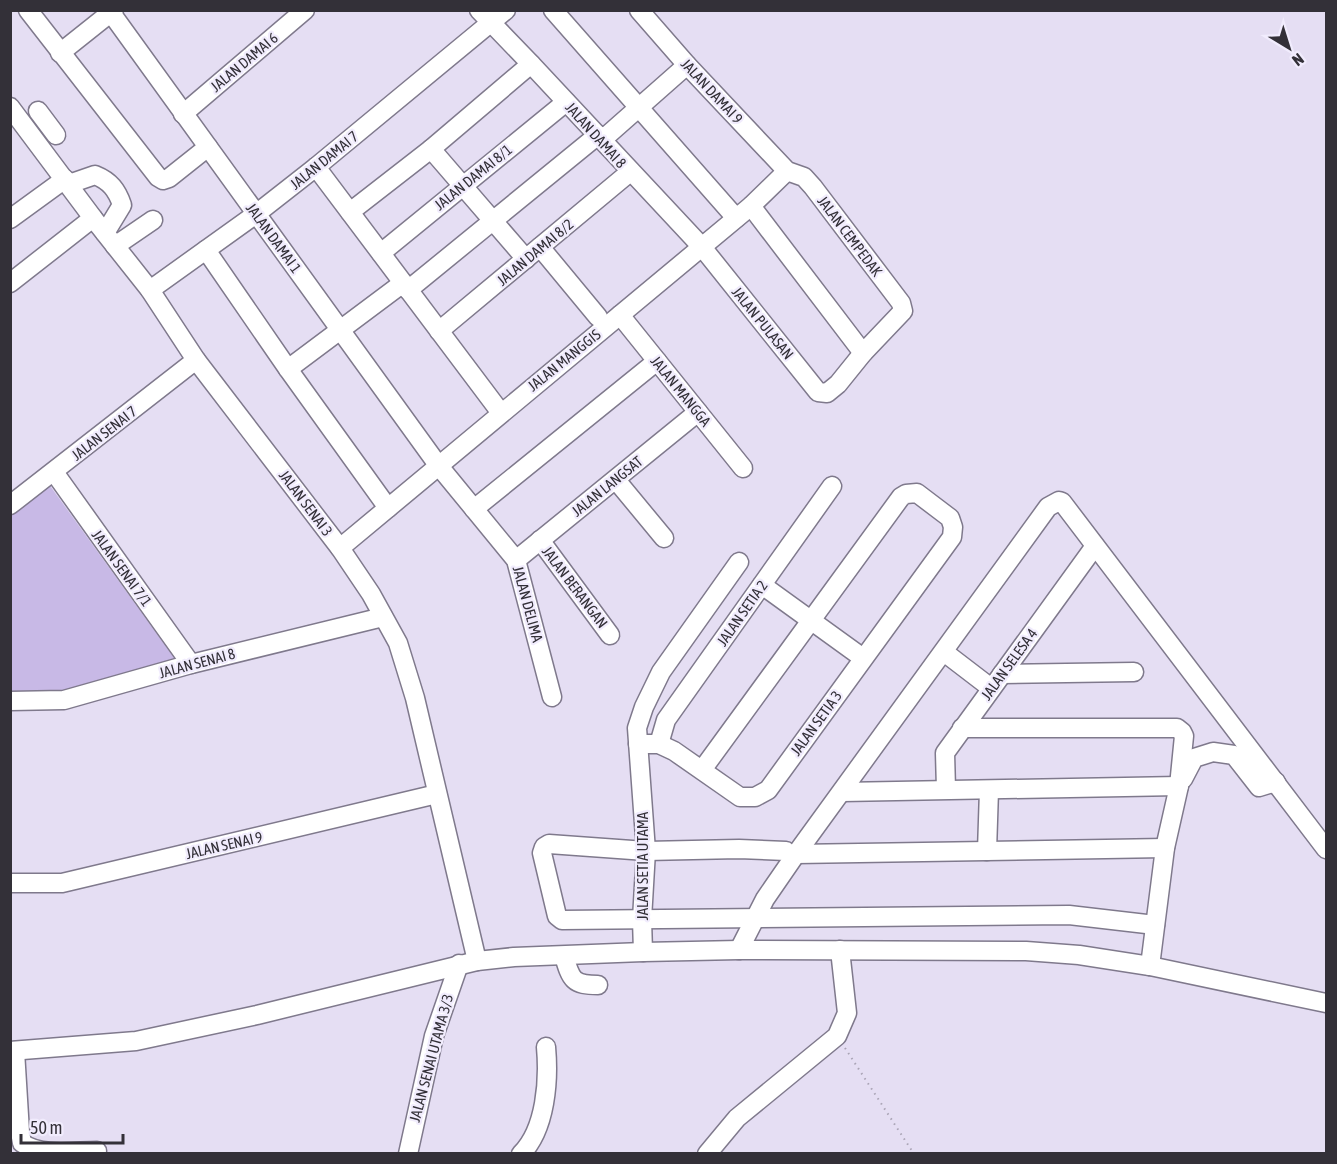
<svg xmlns="http://www.w3.org/2000/svg" width="1337" height="1164" viewBox="0 0 1337 1164" font-family="'Asap Condensed',sans-serif">
	<rect width="100%" height="100%" fill="#e5def3"/>
	<path fill="#c8b9e6" d="M48,483L175,659L58,694L11,692V513Z"/>
	<g fill="none" stroke-linecap="round" stroke-linejoin="round">
		<g stroke="#7f798c" stroke-width="21">
			<g id="minor">
				<path d="M28,10L158,177L163,180L169,178L208,147"/>
				<path d="M109,10L438,465L516,560L552,697"/>
				<path d="M479,10L531,64L702,247L818,392L827,393L838,384L863,353L903,311L901,303L813,187L804,177L787,171L687,65L639,10"/>
				<path d="M553,10L736,218"/>
				<path d="M60,53L114,10"/>
				<path d="M10,107L93,218L150,290L196,360L340,548L371,594L398,643L415,698L477,961"/>
				<path d="M38,111L56,135"/>
				<path d="M183,114L305,10"/>
				<path d="M602,140L687,65"/>
				<path d="M431,149L526,259"/>
				<path d="M316,167L501,413"/>
				<path d="M69,184L95,175C110,181 117,190 122,205L105,233"/>
				<path d="M751,206L863,353"/>
				<path d="M350,212L431,149L531,64"/>
				<path d="M10,219L65,179"/>
				<path d="M115,246L153,220"/>
				<path d="M540,247L598,317"/>
				<path d="M206,250L288,369L388,508"/>
				<path d="M381,253L566,102"/>
				<path d="M10,283L93,218"/>
				<path d="M150,290L256,214L316,167L506,10"/>
				<path d="M408,290L598,135"/>
				<path d="M620,315L743,468"/>
				<path d="M439,331L630,172"/>
				<path d="M288,369L403,283"/>
				<path d="M54,472L191,664"/>
				<path d="M616,480L664,538"/>
				<path d="M10,505L196,360"/>
				<path d="M474,509L657,361"/>
				<path d="M540,540L610,635"/>
				<path d="M340,548L751,206L787,171"/>
				<path d="M516,560L698,412"/>
				<path d="M762,585L863,658"/>
				<path d="M944,652L991,688"/>
				<path d="M1002,674L1134,672"/>
				<path d="M10,701L64,700L191,664L383,617"/>
				<path d="M962,728H1177L1182,732L1184,736L1179,786L1165,848L1150,966"/>
				<path d="M638,744H659L674,751L740,797H755L768,790L952,537L953,527L950,518L917,493L906,494L901,497L702,770"/>
				<path d="M659,744L666,720L832,486"/>
				<path d="M1183,779L1194,758L1213,752L1234,755L1259,787L1276,782"/>
				<path d="M946,789L945,753L1095,546"/>
				<path d="M842,792L1179,786"/>
				<path d="M786,851L739,849L646,851L549,844L544,847L542,853L557,916L562,920L1069,915L1155,925"/>
				<path d="M987,851L989,790"/>
				<path d="M796,854L1165,848"/>
				<path d="M10,883H62L437,794"/>
				<path d="M739,950L765,899L796,854L1048,507L1059,501L1062,502L1326,849"/>
				<path d="M643,952L642,919L646,851L637,728L644,707L661,672L739,562"/>
				<path d="M564,956C571,980 573,985 598,985"/>
				<path d="M10,1051L136,1041L257,1015L477,961L514,957L643,952L739,950L1026,951L1079,955L1150,966L1326,1003"/>
				<path d="M15,1051L20,1132L22,1143C42,1157 74,1151 97,1151"/>
				<path d="M408,1154L434,1036L459,964"/>
				<path d="M521,1154C546,1129 549,1080 546,1047"/>
				<path d="M707,1154L737,1118L837,1036L847,1013L840,950"/>
			</g>
		</g>
		<path stroke="#aaa4b5" stroke-width="2" stroke-dasharray="1.5 4.5" stroke-linecap="butt" d="M845,1048L914,1154"/>
		<use href="#minor" stroke="#fff" stroke-width="18"/>
	</g>
	<g text-anchor="middle" dominant-baseline="central" stroke-width="4.5" stroke-linejoin="round" paint-order="stroke">
		<g font-size="15" fill="#333038" stroke="#f1ecfd">
			<text transform="translate(244 62) rotate(-40)">JALAN DAMAI 6</text>
			<text transform="translate(712 91) rotate(47)">JALAN DAMAI 9</text>
			<text transform="translate(596 135) rotate(48)">JALAN DAMAI 8</text>
			<text transform="translate(324 160) rotate(-39)">JALAN DAMAI 7</text>
			<text transform="translate(473 177) rotate(-39)">JALAN DAMAI 8/1</text>
			<text transform="translate(850 236) rotate(53)">JALAN CEMPEDAK</text>
			<text transform="translate(274 238) rotate(54)">JALAN DAMAI 1</text>
			<text transform="translate(535 252) rotate(-40)">JALAN DAMAI 8/2</text>
			<text transform="translate(763 323) rotate(51)">JALAN PULASAN</text>
			<text transform="translate(564 360) rotate(-39)">JALAN MANGGIS</text>
			<text transform="translate(681 391) rotate(51)">JALAN MANGGA</text>
			<text transform="translate(104 433) rotate(-38)">JALAN SENAI 7</text>
			<text transform="translate(607 486) rotate(-39)">JALAN LANGSAT</text>
			<text transform="translate(306 503) rotate(53)">JALAN SENAI 3</text>
			<text transform="translate(122 568) rotate(54)">JALAN SENAI 7/1</text>
			<text transform="translate(575 587) rotate(53)">JALAN BERANGAN</text>
			<text transform="translate(528 604) rotate(75)">JALAN DELIMA</text>
			<text transform="translate(742 613) rotate(-55)">JALAN SETIA 2</text>
			<text transform="translate(197 663) rotate(-15)">JALAN SENAI 8</text>
			<text transform="translate(1009 664) rotate(-54)">JALAN SELESA 4</text>
			<text transform="translate(816 723) rotate(-54)">JALAN SETIA 3</text>
			<text transform="translate(224 845) rotate(-13)">JALAN SENAI 9</text>
			<text transform="translate(642 866) rotate(-90)">JALAN SETIA UTAMA</text>
			<text transform="translate(431 1058) rotate(-75)">JALAN SENAI UTAMA 3/3</text>
		</g>
	</g>
	<rect width="1337" height="1164" fill="none" stroke="#333038" stroke-width="24"/>
	<g transform="translate(1289 48) rotate(142)" stroke="#f1ecfd" stroke-width="4.5" paint-order="stroke">
	<path d="M0-4.5L10 22L0 15L-10 22Z" fill="#333038"/>
	<text y="-9" font-size="16" font-weight="bold" text-anchor="middle" fill="#333038">N</text>
	</g>
	<path d="M21 1134v9h102v-9" fill="none" stroke="#333038" stroke-width="3"/>
	<text x="30" y="1134" font-size="18" fill="#333038" stroke="#f1ecfd" stroke-width="4.5" paint-order="stroke">50 m</text>
</svg>
